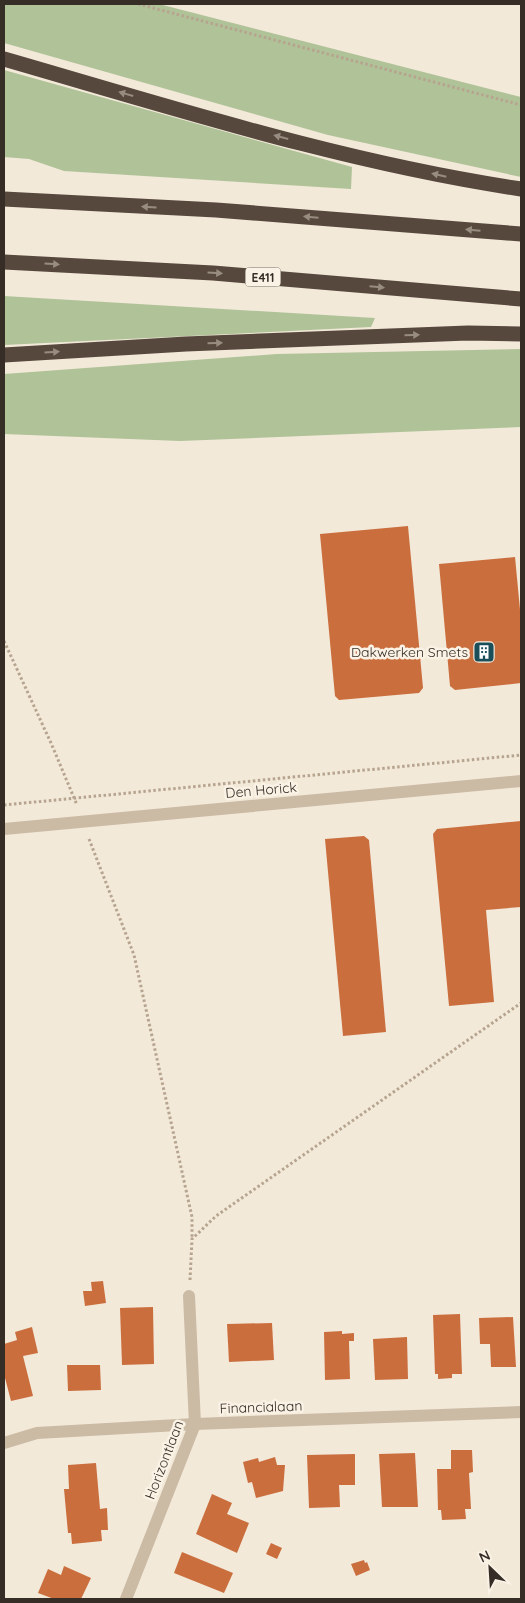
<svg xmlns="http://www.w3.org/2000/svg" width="525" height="1603" viewBox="0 0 525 1603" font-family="Quicksand,sans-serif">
	<rect width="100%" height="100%" fill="#f2e9d9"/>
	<g fill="#b0c298">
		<path d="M4,4H159L521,97V177L328,135L4,43Z"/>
		<path d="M4,70L352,167L351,189L64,171L29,159L4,157Z"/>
		<path d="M4,296L375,318L371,327L4,345Z"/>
		<path d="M521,349V427L180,441L4,434V374L277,354Z"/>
	</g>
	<g fill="#cb6e3e">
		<path d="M408,526L423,688L419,693L339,700L335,696L320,534Z"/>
		<path d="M515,557L521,620V683L455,690L450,686L439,564Z"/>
		<path d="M521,821V907L486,910L494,1002L449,1006L433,834L437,829Z"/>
		<path d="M364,836L369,840L386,1032L343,1036L325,839Z"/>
		<path d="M103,1281L106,1303L85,1306L83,1291H92L91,1282Z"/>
		<path d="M153,1307L154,1364L122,1365L120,1308Z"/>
		<path d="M460,1314L462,1374H452V1378L438,1379V1374H435L433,1315Z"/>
		<path d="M513,1317L516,1367H491L490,1344H480L479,1318Z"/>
		<path d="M272,1323L274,1360L229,1362L227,1324Z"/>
		<path d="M32,1327L38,1353L23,1356L33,1396L11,1401L4,1374V1344L17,1340L15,1332Z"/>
		<path d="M342,1331V1334L354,1333V1341H349L350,1379L325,1380L324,1332Z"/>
		<path d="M407,1337L408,1379L375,1380L373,1339Z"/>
		<path d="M67,1365H100L101,1390L68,1391Z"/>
		<path d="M451,1450H472L473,1472L469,1473L471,1509H465L466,1519L442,1520L441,1510H438L437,1469H451Z"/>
		<path d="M415,1453L418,1507H382L379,1454Z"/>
		<path d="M355,1454V1485H339L340,1507L309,1508L307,1455Z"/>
		<path d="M275,1457L277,1465H285L283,1491L256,1498L252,1482L248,1483L243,1462L258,1458L259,1462Z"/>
		<path d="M96,1463L100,1509L107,1508L108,1530H101L102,1541L72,1544L71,1533H68L64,1489H69L68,1465Z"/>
		<path d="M212,1494L232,1503L227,1514L249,1523L237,1553L196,1534Z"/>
		<path d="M271,1543L282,1548L277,1559L266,1554Z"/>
		<path d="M182,1552L233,1573L224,1593L174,1573Z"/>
		<path d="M364,1560L365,1563L367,1562L370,1570L356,1576L351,1564Z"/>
		<path d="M64,1566L91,1578L81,1599H54L38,1593L48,1569L61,1575Z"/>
	</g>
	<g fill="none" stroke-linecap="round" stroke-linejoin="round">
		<g stroke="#b7a48f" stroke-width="3" stroke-dasharray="2.5 2.5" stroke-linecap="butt">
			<path d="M138,4L521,105"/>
			<path d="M4,641L51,743L77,805"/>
			<path d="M4,805L521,755"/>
			<path d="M89,839L134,955L192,1217V1239"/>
			<path d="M190,1280L192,1239L216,1216L521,1003"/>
		</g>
		<g stroke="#cbbaa4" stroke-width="12">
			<path d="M4,829L521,781"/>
			<path d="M4,1443L37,1433L195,1424L521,1412"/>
			<path d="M126,1599L195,1424L189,1296"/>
		</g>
		<g stroke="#57483d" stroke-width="15">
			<path d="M4,59C174,108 345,163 521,189"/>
			<path d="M4,199L216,210L521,234"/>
			<path d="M4,262L213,273L521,299"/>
			<path d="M4,355L186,344L468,333L521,334"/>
		</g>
	</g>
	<defs><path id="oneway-solid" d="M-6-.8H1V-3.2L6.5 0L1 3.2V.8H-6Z" transform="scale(1.25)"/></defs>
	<g fill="#988c80">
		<use href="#oneway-solid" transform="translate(126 94) rotate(-164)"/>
		<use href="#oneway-solid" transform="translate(281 137) rotate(-165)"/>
		<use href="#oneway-solid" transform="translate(439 175) rotate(-167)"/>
		<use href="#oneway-solid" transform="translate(149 207) rotate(-177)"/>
		<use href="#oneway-solid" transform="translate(311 217) rotate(-175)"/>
		<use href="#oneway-solid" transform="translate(473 230) rotate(-175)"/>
		<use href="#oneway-solid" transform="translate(52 264) rotate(3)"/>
		<use href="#oneway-solid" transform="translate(215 273) rotate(4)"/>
		<use href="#oneway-solid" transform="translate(377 287) rotate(5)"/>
		<use href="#oneway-solid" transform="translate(412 335) rotate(-2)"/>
		<use href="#oneway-solid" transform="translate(215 343) rotate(-2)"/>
		<use href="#oneway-solid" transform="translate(52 352) rotate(-3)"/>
	</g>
	<defs>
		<g id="building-square" transform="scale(1.125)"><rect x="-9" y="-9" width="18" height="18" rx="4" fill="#1a4f59" stroke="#faf2e5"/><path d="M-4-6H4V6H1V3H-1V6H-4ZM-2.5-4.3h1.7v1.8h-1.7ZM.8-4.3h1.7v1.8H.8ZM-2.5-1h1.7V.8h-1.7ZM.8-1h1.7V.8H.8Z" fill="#fff"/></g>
	</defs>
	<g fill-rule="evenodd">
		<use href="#building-square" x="484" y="652"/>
	</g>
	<g text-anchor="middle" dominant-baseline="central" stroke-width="5" stroke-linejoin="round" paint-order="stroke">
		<rect fill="#faf2e5" stroke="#71685f" stroke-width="1" x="245.5" y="267.5" width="35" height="19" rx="4"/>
		<g font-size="12" font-weight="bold" fill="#362d26">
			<text x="263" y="277">E411</text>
		</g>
		<g font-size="14" fill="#362d26" stroke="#faf2e5" text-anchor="end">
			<text x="468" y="652">Dakwerken Smets</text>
		</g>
		<g font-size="14" fill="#362d26" stroke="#faf2e5">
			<text transform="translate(261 790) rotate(-5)">Den Horick</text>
			<text transform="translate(261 1407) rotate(-2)">Financialaan</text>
			<text transform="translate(164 1460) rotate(-69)">Horizontlaan</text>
		</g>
	</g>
	<rect width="525" height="1603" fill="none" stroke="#362d26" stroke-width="10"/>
	<g transform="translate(490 1568) rotate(335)" stroke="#faf2e5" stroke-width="4" paint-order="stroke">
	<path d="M0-4L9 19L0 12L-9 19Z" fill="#362d26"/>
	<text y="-8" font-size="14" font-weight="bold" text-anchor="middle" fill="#362d26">N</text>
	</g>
</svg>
